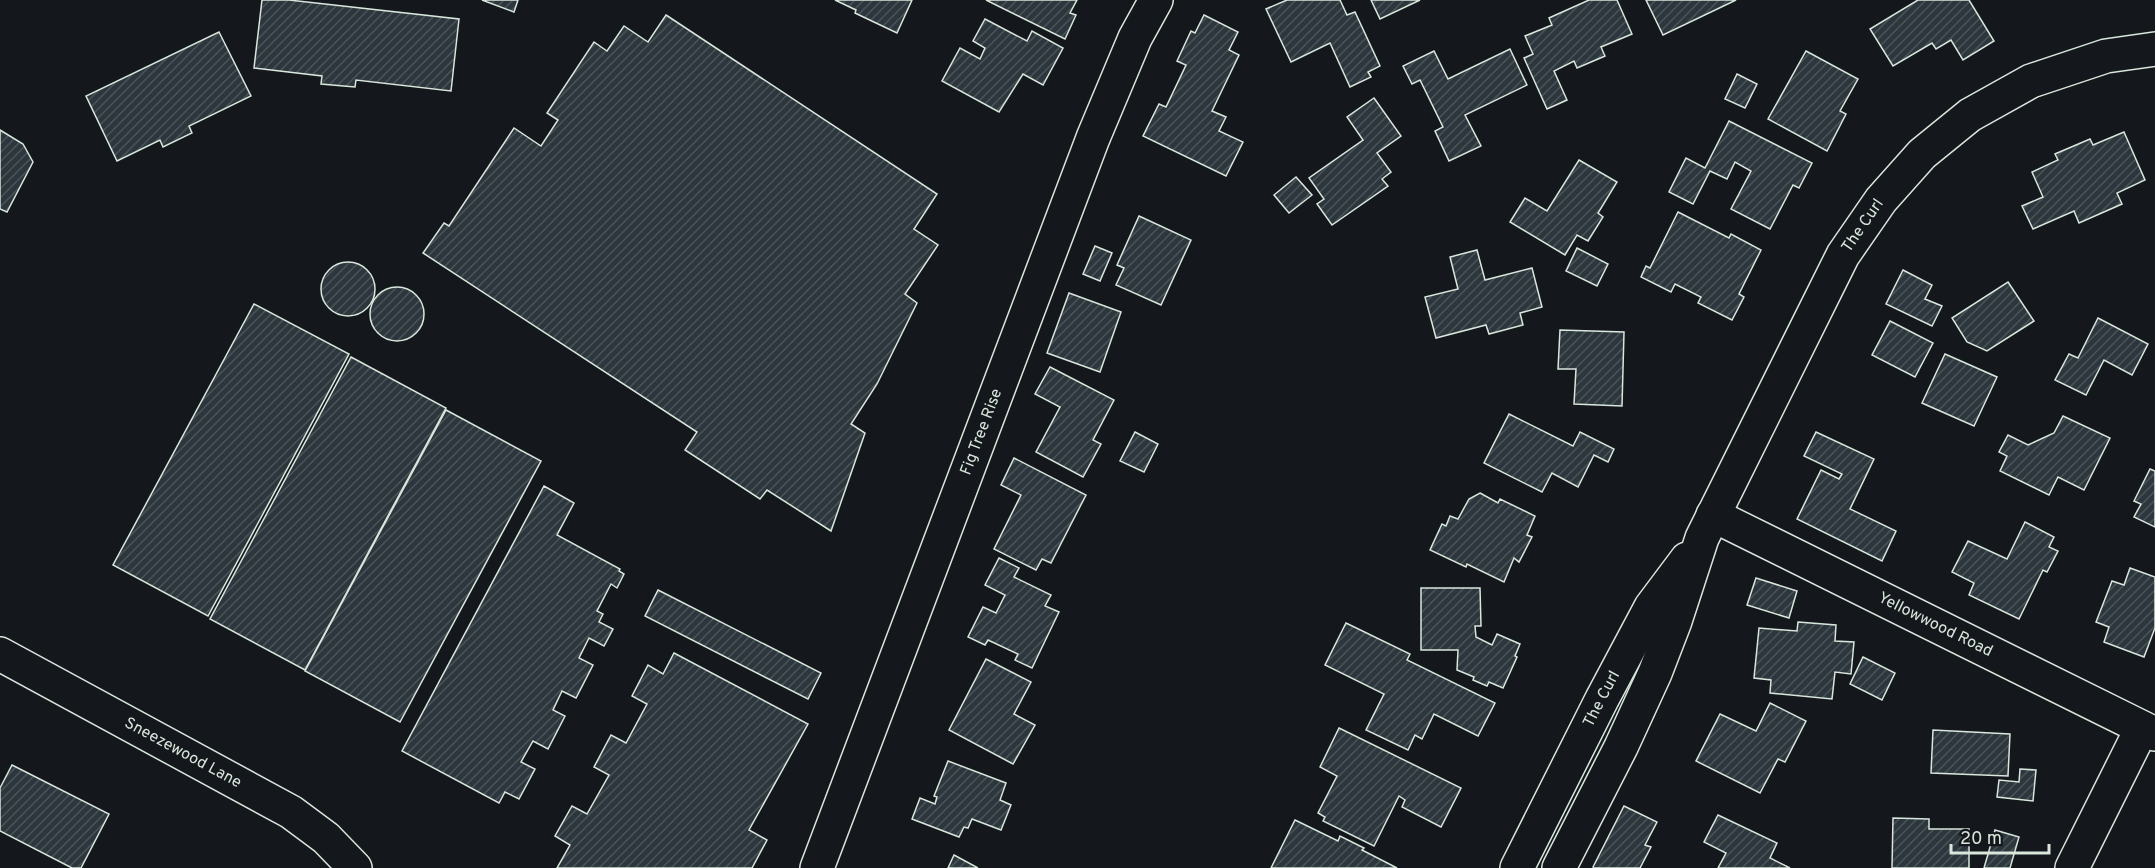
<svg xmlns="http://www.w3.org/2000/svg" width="2155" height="868" viewBox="0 0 2155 868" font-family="Overpass,sans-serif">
	<defs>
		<pattern id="building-hatch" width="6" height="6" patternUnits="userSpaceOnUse" patternTransform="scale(1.5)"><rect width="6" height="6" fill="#2c363c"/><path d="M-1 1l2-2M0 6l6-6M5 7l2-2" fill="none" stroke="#4a5358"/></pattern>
	</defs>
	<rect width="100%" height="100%" fill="#14181c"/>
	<g fill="url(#building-hatch)" stroke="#d8e6dc" stroke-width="1.5">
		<path d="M262,0H289L459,19L451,91L356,80L355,87L321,84L322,76L254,68Z"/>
		<path d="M482,0H518L514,12Z"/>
		<path d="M835,0H912L897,33L855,13L856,10Z"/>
		<path d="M986,0H1077L1070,13L1076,15L1065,39Z"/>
		<path d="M1287,0H1340L1347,15L1355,12L1380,66L1368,72L1371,77L1350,87L1330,43L1291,62L1266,9Z"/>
		<path d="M1371,0H1420L1380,19Z"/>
		<path d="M1589,0H1617L1632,34L1601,47L1605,56L1577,68L1574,61L1554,71L1567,100L1547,109L1524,58L1533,54L1525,36L1552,25L1549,18Z"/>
		<path d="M1646,0H1736L1663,35Z"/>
		<path d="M1918,0H1969L1994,41L1963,60L1951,40L1936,49L1932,43L1893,66L1870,29Z"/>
		<path d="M666,15L937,194L914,229L938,245L905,294L917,303L877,384L851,424L865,433L831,531L767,490L760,499L685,450L697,432L423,253L444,223L449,226L514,128L541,146L558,120L547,113L594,42L607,51L624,26L648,42Z"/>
		<path d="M1204,15L1238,32L1229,50L1239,55L1212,111L1226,117L1219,131L1243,142L1226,176L1143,136L1159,104L1166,107L1186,65L1177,61L1191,31L1195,33Z"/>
		<path d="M985,19L1027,41L1032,31L1063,48L1043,85L1023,74L999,112L942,81L960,48L980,59L985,48L973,41Z"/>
		<path d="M219,32L251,96L189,126L192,133L163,147L160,140L117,161L86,96Z"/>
		<path d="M1510,49L1527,85L1465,115L1481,146L1449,161L1435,131L1443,127L1420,80L1412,84L1403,66L1434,51L1448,79Z"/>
		<path d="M1806,51L1858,79L1840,111L1846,114L1827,151L1768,119Z"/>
		<path d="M1737,74L1757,84L1745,108L1725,99Z"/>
		<path d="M1374,98L1401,136L1377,153L1391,172L1382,179L1388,186L1332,225L1317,204L1324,199L1309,178L1363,140L1347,117Z"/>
		<path d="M1729,121L1812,163L1799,188L1793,185L1770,229L1731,209L1751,171L1735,162L1727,179L1710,171L1693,204L1669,192L1686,158L1705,168Z"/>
		<path d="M0,130L23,144L33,162L7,212L0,209Z"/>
		<path d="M2124,132L2145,180L2117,193L2122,204L2079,223L2074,211L2033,229L2022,206L2043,197L2032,172L2058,160L2055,154L2090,139L2093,145Z"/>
		<path d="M1579,160L1617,182L1598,213L1603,217L1588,241L1577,235L1565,255L1510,222L1525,198L1547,211Z"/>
		<path d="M1296,177L1312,195L1289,213L1274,195Z"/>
		<path d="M1678,212L1729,238L1731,234L1761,250L1739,294L1744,297L1732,320L1698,303L1701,297L1675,284L1671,292L1641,277L1646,266L1650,268Z"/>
		<path d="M1139,216L1191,240L1161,305L1116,285L1124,268L1117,265Z"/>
		<path d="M1095,246L1112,253L1100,281L1083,274Z"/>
		<path d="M1577,248L1608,264L1597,286L1566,271Z"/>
		<path d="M1477,250L1485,280L1532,268L1542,307L1520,313L1523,325L1489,334L1486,325L1436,338L1425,297L1458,289L1450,257Z"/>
		<circle cx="348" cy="289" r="27"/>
		<path d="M1903,270L1932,285L1925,299L1942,306L1932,326L1886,304Z"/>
		<path d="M2008,282L2034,321L1987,351L1967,342L1952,318Z"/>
		<circle cx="397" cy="314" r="27"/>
		<path d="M1069,293L1121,312L1100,372L1047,353Z"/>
		<path d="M254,304L349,354L208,616L113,565Z"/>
		<path d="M2098,318L2148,344L2132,375L2104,360L2086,395L2055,380L2069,354L2078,358Z"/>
		<path d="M1890,321L1933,343L1915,377L1872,355Z"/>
		<path d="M1560,330L1624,332L1622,406L1574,404L1576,369H1558Z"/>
		<path d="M1945,354L1997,377L1974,426L1922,403Z"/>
		<path d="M351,357L446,408L305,670L210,619Z"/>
		<path d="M1050,367L1114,400L1093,440L1101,444L1083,477L1036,452L1060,407L1035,394Z"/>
		<path d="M446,410L541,461L400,722L305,671Z"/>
		<path d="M1509,414L1573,446L1580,432L1614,449L1608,462L1594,455L1578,487L1552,473L1542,492L1484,463Z"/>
		<path d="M2063,416L2110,438L2084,490L2058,477L2049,495L2000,471L2007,456L1999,452L2008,435L2028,445L2054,433Z"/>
		<path d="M1135,432L1158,444L1144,472L1120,461Z"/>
		<path d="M1816,432L1874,459L1850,509L1896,531L1882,561L1797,519L1821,470L1839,479L1842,474L1804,456Z"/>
		<path d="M1014,458L1086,495L1051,563L1042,559L1036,570L994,549L1021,495L1001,485Z"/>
		<path d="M2150,469L2155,471V527L2134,517L2141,504L2134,501Z"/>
		<path d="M544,486L574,503L557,535L620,569L619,571L624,574L617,588L611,584L597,611L603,614L599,622L613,629L604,646L589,638L579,658L593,665L576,698L562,691L553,710L565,716L548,749L533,741L521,762L535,769L519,799L505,792L499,803L402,751Z"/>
		<path d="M1480,493L1498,503L1500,499L1535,516L1527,535L1532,537L1519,562L1514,558L1504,582L1467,564L1466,567L1430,550L1442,524L1446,526L1450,516L1458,519L1469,499Z"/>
		<path d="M2025,522L2054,537L2049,547L2058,551L2047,572L2043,570L2019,619L1969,595L1974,583L1952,572L1968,541L2007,559Z"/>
		<path d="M999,558L1019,568L1014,577L1051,595L1045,606L1059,612L1032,668L1015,660L1018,654L988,640L985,645L968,637L983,607L996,613L1005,595L985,585Z"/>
		<path d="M2130,568L2155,577V628L2144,657L2104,642L2109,627L2096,622L2112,581L2124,585Z"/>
		<path d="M1756,578L1797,591L1789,618L1747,605Z"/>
		<path d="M1421,588H1480L1481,626H1475L1476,637L1492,645L1497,634L1520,644L1515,656L1517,657L1503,688L1489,682L1487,686L1473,680L1474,677L1457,670L1458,650H1421Z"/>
		<path d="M658,590L821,673L808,699L645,616Z"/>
		<path d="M1798,622L1836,625L1835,641L1854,642L1851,674L1835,672L1832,699L1770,693L1771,680L1754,678L1759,628L1797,631Z"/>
		<path d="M1346,623L1410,654L1407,660L1495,703L1478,736L1434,714L1422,739L1415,735L1408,750L1366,730L1384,694L1325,665Z"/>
		<path d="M674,653L808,724L749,830L767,840L752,868H557L570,845L555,836L572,806L587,814L609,775L594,767L611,735L626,743L647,704L632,696L648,665L663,674Z"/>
		<path d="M1863,657L1895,673L1882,700L1850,684Z"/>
		<path d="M986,659L1031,682L1014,714L1035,725L1013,764L949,730Z"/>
		<path d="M1770,703L1806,721L1785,762L1778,759L1760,793L1696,761L1720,714L1756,731Z"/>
		<path d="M1339,728L1461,788L1441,827L1402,807L1405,800L1399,796L1374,846L1323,821L1325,817L1318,813L1337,776L1320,767Z"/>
		<path d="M1933,730L2010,734L2008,776L1931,773Z"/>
		<path d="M948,761L1006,783L1000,800L1011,805L1001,830L972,819L968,828L964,827L959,837L912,819L920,798L935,804L937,797L934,796Z"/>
		<path d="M12,765L109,814L81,868H72L0,831V788Z"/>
		<path d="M2020,769L2036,770L2033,801L1997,797L1999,780L2019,782Z"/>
		<path d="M1624,806L1657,822L1645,845L1651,847L1640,868H1594L1593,867Z"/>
		<path d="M1718,815L1777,843L1770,858L1790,868H1718L1726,853L1704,842Z"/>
		<path d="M1893,818L1929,819V829H1969V868H1892Z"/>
		<path d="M1295,820L1338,841L1340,836L1364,848L1362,850L1397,868H1271Z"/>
		<path d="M1995,830L2019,837L2010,868H1984Z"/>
		<path d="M954,855L978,868H948Z"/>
	</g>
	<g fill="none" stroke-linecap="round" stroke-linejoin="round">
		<g stroke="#d8e6dc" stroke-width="36">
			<g id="minor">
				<path id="s1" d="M1713,515L2155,734"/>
				<path id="s2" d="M0,654L291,812L326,838L355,868"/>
				<path id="s3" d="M817,868L1093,138L1135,38L1156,0"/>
				<path id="s4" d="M1517,868L1602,699L1651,607L1687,559"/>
				<path id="s5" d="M1559,868L1621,747L1655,673L1675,621L1702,538L1843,255L1881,200L1922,154L1970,115L2031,81L2106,56L2155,49"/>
				<path d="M2072,868L2142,728"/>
			</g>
		</g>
		<use href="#minor" stroke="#14181c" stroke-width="33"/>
	</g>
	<g text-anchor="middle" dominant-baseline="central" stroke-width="4.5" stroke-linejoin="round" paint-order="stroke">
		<g font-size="16" fill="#d8e6dc" stroke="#14181c">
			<text stroke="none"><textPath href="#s5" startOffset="712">The Curl</textPath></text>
			<text stroke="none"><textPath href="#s3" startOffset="466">Fig Tree Rise</textPath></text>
			<text stroke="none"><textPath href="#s1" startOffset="248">Yellowwood Road</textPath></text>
			<text stroke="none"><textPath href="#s4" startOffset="189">The Curl</textPath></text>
			<text stroke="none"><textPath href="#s2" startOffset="208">Sneezewood Lane</textPath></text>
		</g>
	</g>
	<path d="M1951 844v9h98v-9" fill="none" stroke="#d8e6dc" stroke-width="3"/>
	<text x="1960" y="844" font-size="18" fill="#d8e6dc" stroke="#14181c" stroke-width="4.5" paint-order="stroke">20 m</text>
</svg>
